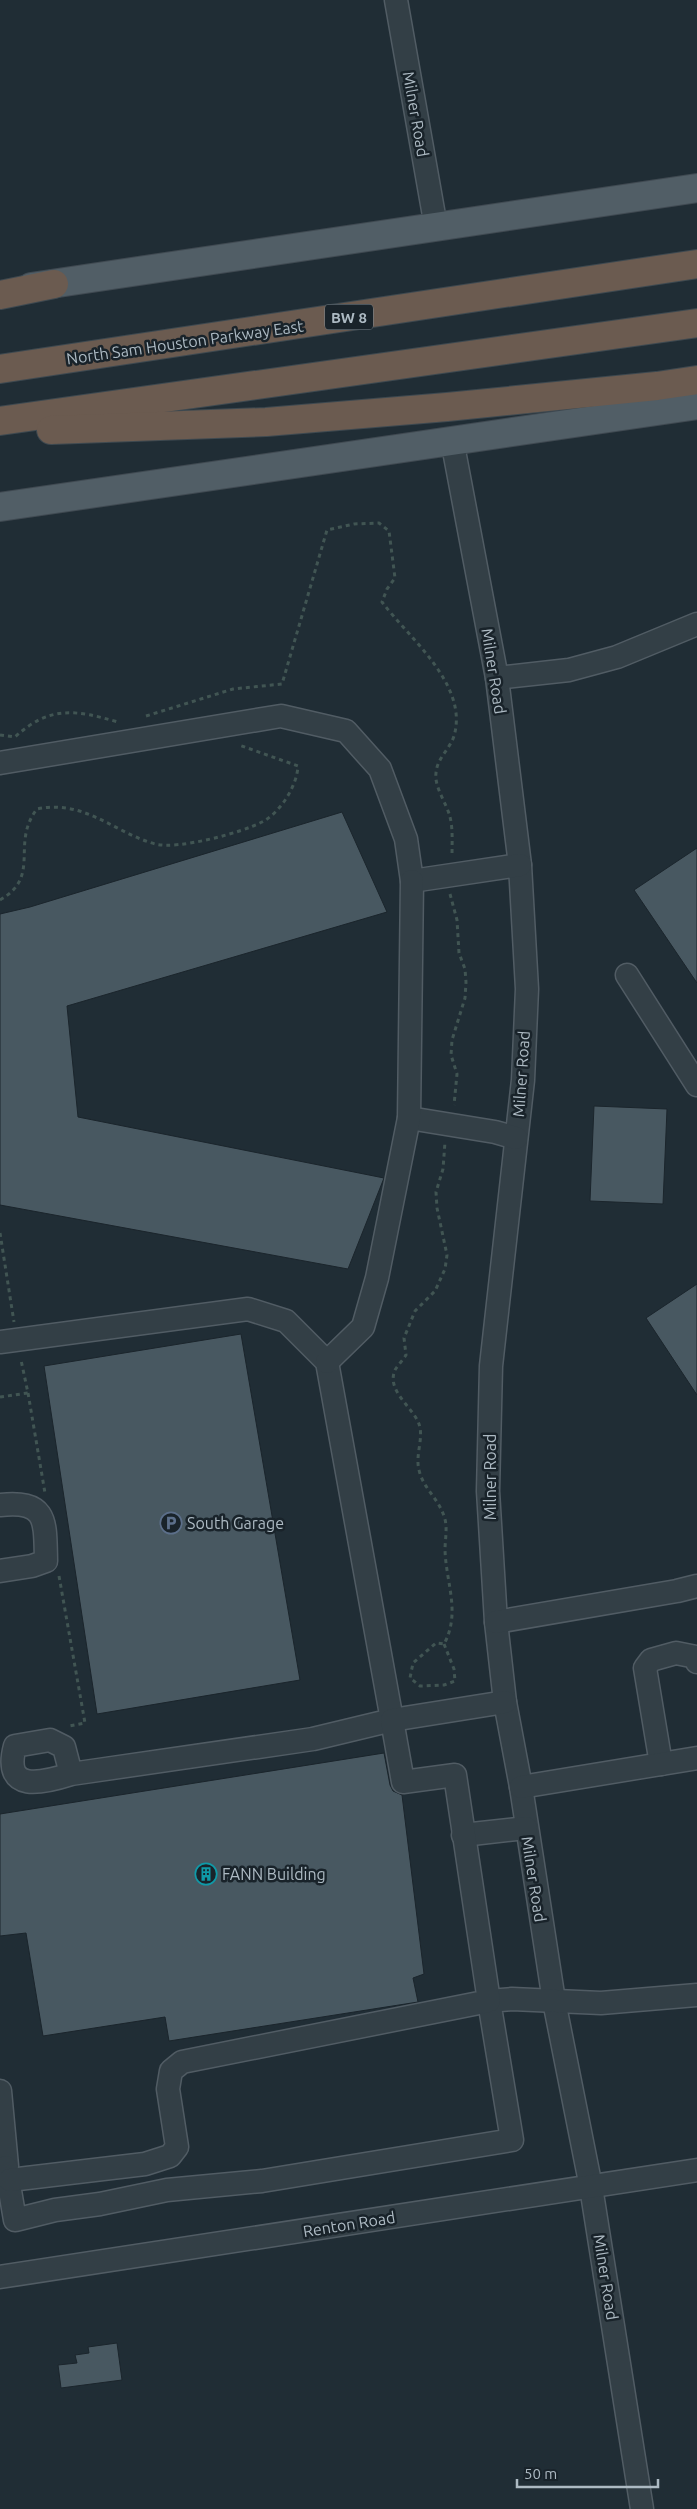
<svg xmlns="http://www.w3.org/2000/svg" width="697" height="2509" viewBox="0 0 697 2509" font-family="Ubuntu,sans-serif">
	<rect width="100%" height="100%" fill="#202d35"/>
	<g fill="#485861" stroke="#1b252c">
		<path d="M342,812L387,912L67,1006L78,1117L384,1178L348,1269L0,1205V914L30,907Z"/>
		<path d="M697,848V983L634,890Z"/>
		<path d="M594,1106L667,1109L663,1204L590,1201Z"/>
		<path d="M697,1284V1395L646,1318Z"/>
		<path d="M241,1334L300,1680L97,1714L44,1366Z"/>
		<path d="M384,1753L390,1785L393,1791L402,1795L424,1974L413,1978L418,2002L169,2041L165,2017L43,2036L26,1933L0,1936V1814Z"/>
		<path d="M117,2343L122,2380L61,2388L58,2365L77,2363L75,2355L89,2353L88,2347Z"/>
	</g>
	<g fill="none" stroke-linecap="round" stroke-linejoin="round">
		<g stroke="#515c64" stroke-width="25">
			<g id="minor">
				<path d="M396,0L436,227"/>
				<path d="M452,440L497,678L520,865L527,989L523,1080L491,1366L488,1491L496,1622L505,1702L521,1787L554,2001L591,2187L642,2509"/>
				<path d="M497,678L569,670L617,657L697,624"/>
				<path d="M0,763L281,716L346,731L380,769L406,839L412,881L520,865"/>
				<path d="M627,975L697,1085"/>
				<path d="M409,1118L495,1132L516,1138"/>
				<path d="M0,1342L248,1309L286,1321L327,1362L392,1720L313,1739L71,1774C43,1783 2,1794 15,1746L50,1740L64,1747L71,1774"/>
				<path d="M327,1362L363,1327L377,1278L409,1118L412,881"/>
				<path d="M0,1505C48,1500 45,1521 46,1561L32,1566L0,1571"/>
				<path d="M496,1622L677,1591L697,1586"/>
				<path d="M661,1764L645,1668L651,1660L676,1653L696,1657L697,1662"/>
				<path d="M521,1787L697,1758"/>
				<path d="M463,1835L526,1828"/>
				<path d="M0,2091L7,2166"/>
				<path d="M6,2167L15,2220L55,2210L100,2204L167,2190L262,2181L512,2140L489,2001L512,1999L601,2003L697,1995"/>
				<path d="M10,2180L145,2164L170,2156L177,2147L168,2089L171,2071L182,2062L489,2001L455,1775L403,1782L392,1720L505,1702"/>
				<path d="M0,2277L697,2170"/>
			</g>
		</g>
		<g stroke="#404a52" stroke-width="30">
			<g id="major">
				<path d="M31,287L697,188"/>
				<path d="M0,507L697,405"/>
			</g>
		</g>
		<g stroke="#3e4950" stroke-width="30">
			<g id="highway">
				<path d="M0,295L54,284"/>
				<path d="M0,369L697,264"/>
				<path d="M0,421L697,323"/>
				<path d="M51,430L266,422L447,407L657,386L697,380"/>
			</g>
		</g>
		<g stroke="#415553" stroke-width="3" stroke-dasharray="4 4" stroke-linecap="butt">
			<path d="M146,716L233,689L282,684L327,530L354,524L379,523L389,531L395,578L387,589L382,602C409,638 469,685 454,736C450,749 437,758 436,773C434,787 447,804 450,817C453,829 452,842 452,855"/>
			<path d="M0,735L15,737C50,705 76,710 118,722"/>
			<path d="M450,894L457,920L459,953L465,969L466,982L465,998L452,1040L451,1055L457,1074L454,1105"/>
			<path d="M0,900C42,876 10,844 37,809C84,799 113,832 155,844C177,850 241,833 262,822C280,813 297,786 298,766L239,745"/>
			<path d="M0,1233L14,1322"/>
			<path d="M28,1393L45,1493"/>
			<path d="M0,1397L28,1393L21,1360"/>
			<path d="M59,1576L85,1723L69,1726"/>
			<path d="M444,1644L454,1669L455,1681L444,1685L420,1686L410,1678L413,1663L436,1643L444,1644C461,1613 446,1583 445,1550C445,1539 448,1527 444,1516C438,1498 423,1488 419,1470C415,1455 424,1438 419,1424C413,1407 386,1391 395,1370C398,1365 403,1360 406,1355L404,1338L415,1311L435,1291L445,1269L447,1255L437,1208L436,1192L443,1169L445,1142"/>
		</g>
		<use href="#minor" stroke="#333f46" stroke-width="22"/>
		<use href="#major" stroke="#515e66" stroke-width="28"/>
		<use href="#highway" stroke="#6b5b50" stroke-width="28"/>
	</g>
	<defs>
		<g id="parking-ring" transform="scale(1.125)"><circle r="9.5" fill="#19232a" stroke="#5c6f8a" stroke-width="1.5"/><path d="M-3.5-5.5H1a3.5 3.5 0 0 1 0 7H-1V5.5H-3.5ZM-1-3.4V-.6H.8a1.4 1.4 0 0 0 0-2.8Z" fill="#5c6f8a"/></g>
		<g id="building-ring" transform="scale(1.125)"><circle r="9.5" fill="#19232a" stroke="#0f9aa8" stroke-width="1.5"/><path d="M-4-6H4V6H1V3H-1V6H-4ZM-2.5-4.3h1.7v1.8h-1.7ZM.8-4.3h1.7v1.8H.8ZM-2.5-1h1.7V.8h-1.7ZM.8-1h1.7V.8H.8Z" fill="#0f9aa8"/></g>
	</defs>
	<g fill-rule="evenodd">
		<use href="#parking-ring" x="171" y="1523"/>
		<use href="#building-ring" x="206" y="1874"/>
	</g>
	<g text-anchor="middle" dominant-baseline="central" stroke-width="5" stroke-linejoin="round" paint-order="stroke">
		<rect fill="#19232a" stroke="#818d95" stroke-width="1" x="325" y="304.5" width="48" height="25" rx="4"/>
		<g font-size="15" font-weight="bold" fill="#adbac3">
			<text x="349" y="317">BW 8</text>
		</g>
		<g font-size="16" fill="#adbac3" stroke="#19232a">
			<text transform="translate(416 114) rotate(80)">Milner Road</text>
			<text transform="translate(185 342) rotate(-8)">North Sam Houston Parkway East</text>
			<text transform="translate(494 671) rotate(81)">Milner Road</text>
			<text transform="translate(521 1074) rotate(-86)">Milner Road</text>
			<text transform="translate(490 1477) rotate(-90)">Milner Road</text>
			<text transform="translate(534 1879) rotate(81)">Milner Road</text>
			<text transform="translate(349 2224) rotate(-9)">Renton Road</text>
			<text transform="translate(606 2277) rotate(81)">Milner Road</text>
		</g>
		<g font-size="16" fill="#adbac3" stroke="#19232a" text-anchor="start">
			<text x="187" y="1523">South Garage</text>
			<text x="222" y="1874">FANN Building</text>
		</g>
	</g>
	<path d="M517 2479v8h141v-8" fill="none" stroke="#adbac3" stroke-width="2.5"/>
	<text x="524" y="2479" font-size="15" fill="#adbac3" stroke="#19232a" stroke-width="4" paint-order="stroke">50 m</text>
</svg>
